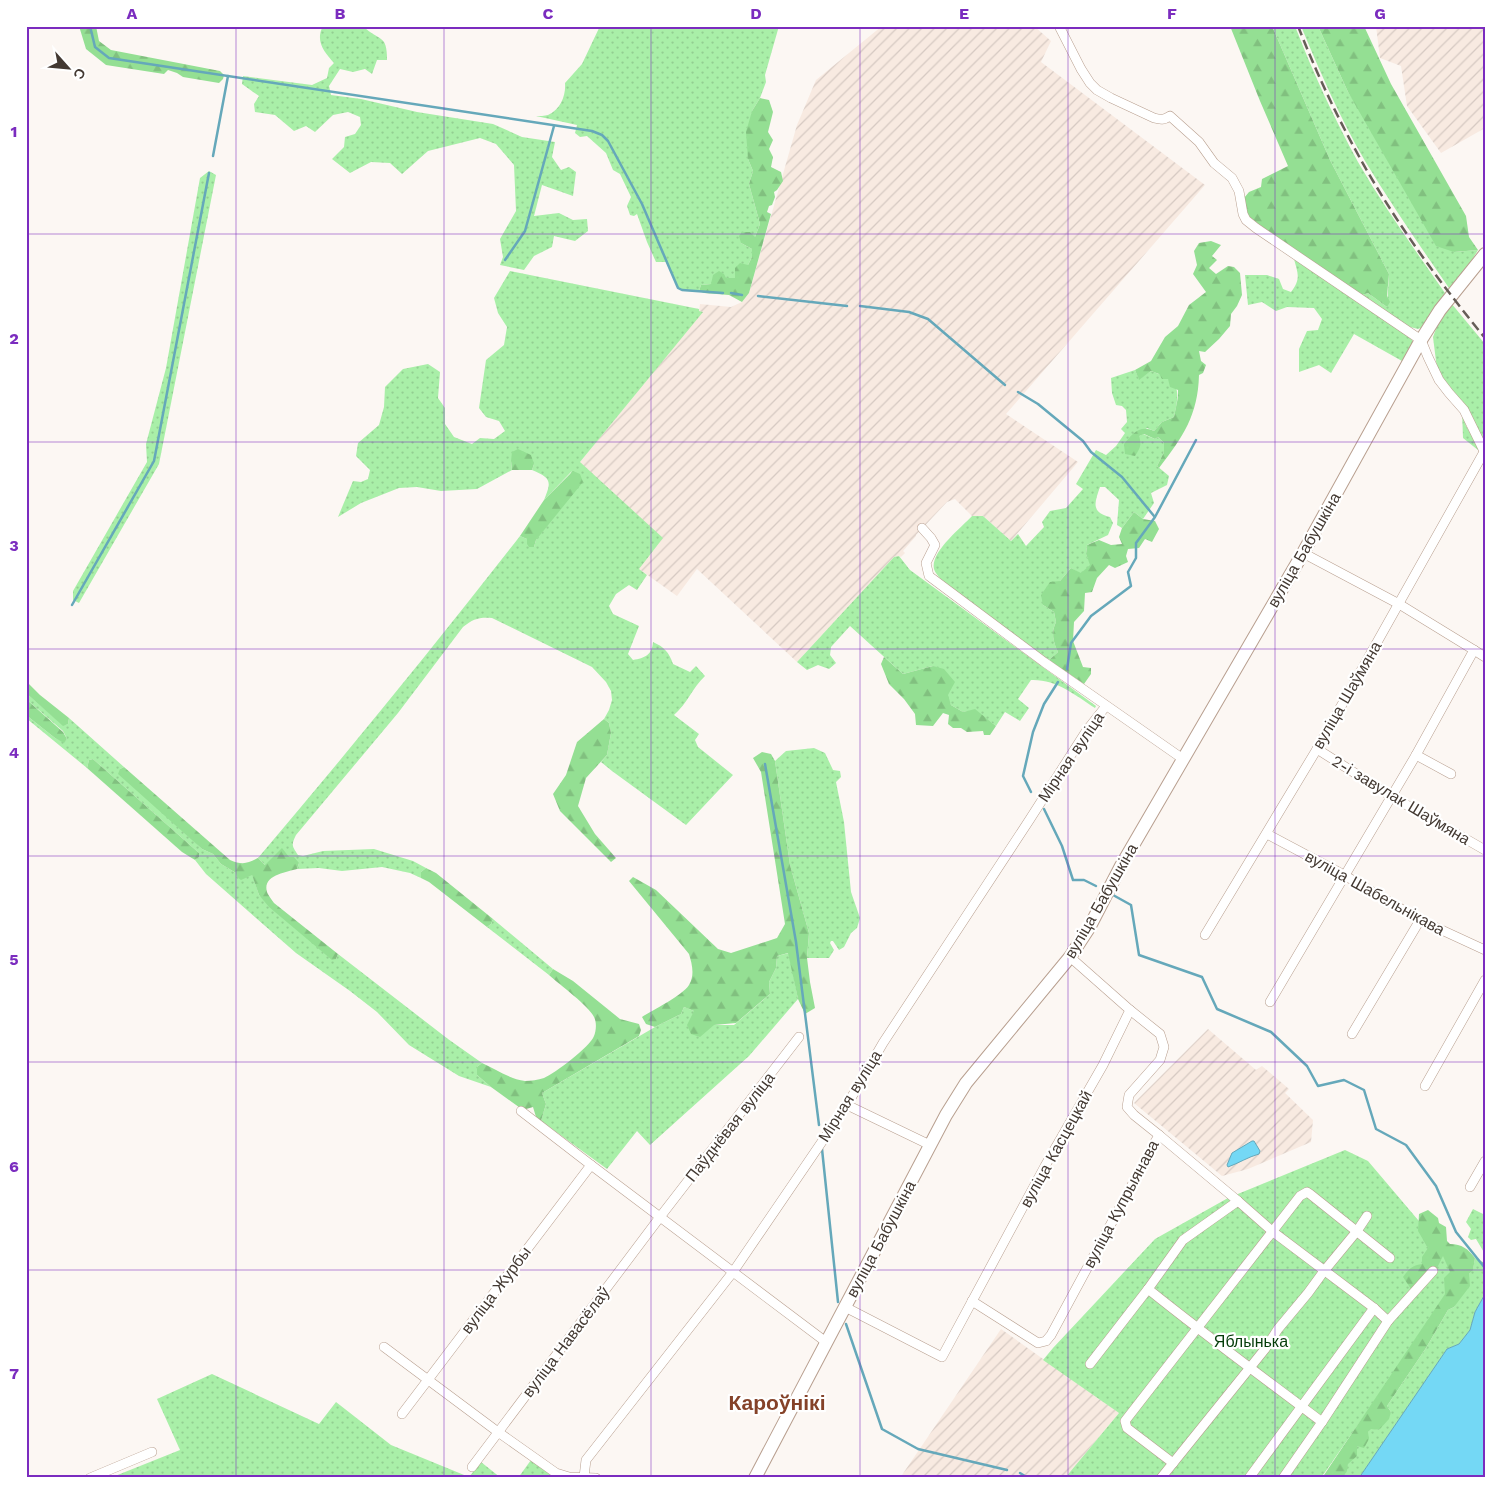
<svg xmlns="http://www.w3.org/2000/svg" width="1511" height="1504" viewBox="0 0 1511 1504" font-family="'Work Sans',sans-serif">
	<defs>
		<pattern id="industrial-furrows" width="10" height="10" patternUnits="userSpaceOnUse" patternTransform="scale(1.25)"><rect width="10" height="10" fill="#f8eae1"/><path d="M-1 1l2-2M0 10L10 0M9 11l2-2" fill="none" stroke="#d6c9c2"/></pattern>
		<pattern id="green-dots" width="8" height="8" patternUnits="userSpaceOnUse" patternTransform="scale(1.25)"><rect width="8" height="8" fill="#a9efa8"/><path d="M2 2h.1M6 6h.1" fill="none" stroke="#93ce91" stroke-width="1.8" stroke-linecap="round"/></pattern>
		<pattern id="forest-firs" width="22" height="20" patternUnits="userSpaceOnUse" patternTransform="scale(1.25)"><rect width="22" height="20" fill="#94df93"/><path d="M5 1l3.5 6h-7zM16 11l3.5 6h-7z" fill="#81c07f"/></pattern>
	</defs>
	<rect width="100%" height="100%" fill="#fcf7f3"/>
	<g fill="url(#industrial-furrows)">
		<path d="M882,26H1034L1051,41L1041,62L1205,185L1006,414L1078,462L1011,541L983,516H972L955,499L947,502L916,535V536L903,551L905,553L901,557L899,556L894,557L797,662L697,569L677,596L639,569L580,462L702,312L699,311L700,304L731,307L742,302L749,293L797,125L816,80Z"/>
		<path d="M1376,26H1485V128L1441,153L1407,106L1401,66L1380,58Z"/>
		<path d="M1208,1029L1256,1070L1262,1066L1289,1089L1285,1093L1313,1120L1311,1142L1248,1169L1222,1176L1134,1103Z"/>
		<path d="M1001,1329L1119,1413L1065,1478H900Z"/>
	</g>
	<g fill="url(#green-dots)">
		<path d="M323,26H363C379,42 387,33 387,60H377L372,74L365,69L353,72L340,69L329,86L331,95L361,99L417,112L493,124L522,137L555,142L552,157L561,170L569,167L576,172L573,196L542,185L534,216L559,213L573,220L587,219L588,231L575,241L554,236L552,247L534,256L524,270L500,265L503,257L500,239L516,211L514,165L496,144L480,138L428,151L402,174L390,163L371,162L350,173L332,159L344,147L345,137L355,134L361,125L360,117L348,112L333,115L315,132L306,126L294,131L275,115L255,112L254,104L259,96L242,84L243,76L312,85L327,78L329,68L334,63C324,52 315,41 323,26Z"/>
		<path d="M600,26H779L765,75L766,82L760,98L752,111L748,159L753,171L749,184L760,224L755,237L741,243L752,249V257L748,265L735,278H726L711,284L701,285L699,291L682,290L678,288L666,262H656L647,242L637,214L634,216L630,215L627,206L631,197L620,174L613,170L606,153L587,136L580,137L575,133L577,125L536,116C539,116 545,116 548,115C561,109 566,95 565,83L582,64Z"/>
		<path d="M1272,26H1295C1313,73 1334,118 1358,162C1384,207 1415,250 1445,293L1423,327L1418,329L1406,326L1362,295L1368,293L1387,307L1389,274L1330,160Z"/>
		<path d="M1301,26H1318L1348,92L1454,252L1478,250L1469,265L1449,288C1420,246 1391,204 1365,161C1340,118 1320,72 1301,26Z"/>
		<path d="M209,171L216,175L159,464L79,603L73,600V591L147,462L146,444L166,368L200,178Z"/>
		<path d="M1294,259L1407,335L1412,340L1413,344L1402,361L1354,334L1331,373L1319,365L1299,372V349L1307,331L1318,330L1322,319L1314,308L1287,307L1276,311L1262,302L1248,305L1245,275H1267L1279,279L1283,289L1291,292C1301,279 1298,274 1294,259Z"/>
		<path d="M510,271L699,309V311L703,312L580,462L663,538L639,569L647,575L637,590L629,585L616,594L609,606L613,614L639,626L628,654L633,660C645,658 652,655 653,642C664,647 669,652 673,664L690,672L696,666L705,676C692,688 688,703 674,715L699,734L695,740L698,747L733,775L686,825L612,771L601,762L607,755L611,733L609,723L604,719L609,710L612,700L611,691L606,682L592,667L492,618C479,617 473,619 463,627L398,713L296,835C291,845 292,846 298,855L303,856L323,851L374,849L413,861L426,868L421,872V878L410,873L382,867L342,871L319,868L297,869L299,863L265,865L258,858C348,752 435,645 520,536L527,539L534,547L536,540L572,471L544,500C552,481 551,478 532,470L534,464L511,461L512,470L477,489L441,491L417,487L399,488L361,503L338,517L353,481L361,482L368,479L370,470L356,456L358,443L379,425L384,407L385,387L403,369L428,364L440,372L438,398L445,408V424L454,437L472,444L480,438L494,439L505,431L499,421L486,417L479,408L486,360L504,345L507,327L498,313L494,298Z"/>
		<path d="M1451,303L1485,344V448L1437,369L1433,337L1437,326Z"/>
		<path d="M1135,370L1139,379L1151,371C1181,382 1180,389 1174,417L1162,422L1154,431L1147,428L1139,436L1143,434L1155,439L1158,437L1164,443V452L1157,466L1169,476L1167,485L1151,493L1154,503L1143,519L1134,512L1122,528L1117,525L1119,500L1105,487H1100C1095,502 1090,512 1110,517L1113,523L1108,535L1087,545L1086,554L1091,565L1081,574L1071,568L1060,581L1043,605L1054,612L1056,622C1051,632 1053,642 1058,652L1049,660L943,582C940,578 935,573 934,569C930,552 961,528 972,516H983L1011,541L1018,534L1026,546L1044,527L1042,522L1050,511L1066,508L1083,489L1076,484L1096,450L1106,455L1116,446L1125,433L1121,429L1127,422L1126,410L1122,406L1116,405L1112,393L1111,378Z"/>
		<path d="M1462,411L1466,426L1479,447L1478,450L1463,438Z"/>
		<path d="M899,556L910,570L1096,706L1095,708C1075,695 1056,679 1031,680L1018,699L1029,708L1020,721L1005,712L996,726L975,710L963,712L951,705L933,666L903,674L850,626L831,647L830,655L836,663L829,669L818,665L807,670L797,662L894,557Z"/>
		<path d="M26,693L63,725L68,724L69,718L124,767L120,769L202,849L213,854L221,864L236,873L252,874L259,895L336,959L338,954L448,1039L482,1063L477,1067V1075L491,1087L459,1076L409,1045L377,1012L350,991L296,953L206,874L195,860L199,857V853L93,759L89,760L87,768L26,718V715L55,738L64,742L67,739L63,731L26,699Z"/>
		<path d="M814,748L825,753L833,770L840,771L841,777L836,782L844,822L851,892L860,918L857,928L851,933L844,947L839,950L833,941H831L830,943L834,950L829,958H807L809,933L790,865L775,761L786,751Z"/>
		<path d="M493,919L553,969L549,975L487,927L491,924Z"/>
		<path d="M789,953L798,999L749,1056L650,1145L637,1131L607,1169L541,1121L546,1104L542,1093L655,1027L681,1014L684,1007L694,1011L714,1025H734L770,994L769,982L776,968L777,956Z"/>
		<path d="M1345,1150L1368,1161L1463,1273L1321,1478H1065L1119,1413L1043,1360L1053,1348L1155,1239L1228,1198Z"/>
		<path d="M1473,1209L1485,1215V1254L1476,1239L1471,1240L1468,1237L1471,1229L1466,1222Z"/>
		<path d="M1475,1258L1485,1263V1294L1475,1312L1470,1330L1459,1344L1447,1349L1359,1478H1343C1347,1472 1346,1468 1348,1463C1353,1449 1363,1439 1371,1428L1379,1430L1391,1412L1387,1406L1426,1348L1448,1310L1454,1307L1469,1274L1473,1269Z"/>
		<path d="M212,1374L319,1424L336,1402L391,1445L469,1477L481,1462L501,1478H110L180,1450L157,1399Z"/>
		<path d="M531,1460L557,1478H518Z"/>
	</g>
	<g fill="url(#forest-firs)">
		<path d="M79,26H96L99,41L111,50L220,71L224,75L223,79L219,83L183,77L177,73L168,70L164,74L106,65L86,49Z"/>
		<path d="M1230,26H1272L1330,160L1389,274L1387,296L1390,302L1387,307L1368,293L1362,295L1248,217L1244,198L1249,192L1261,187L1262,179L1288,166L1260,101Z"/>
		<path d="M1318,26H1364L1391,84L1466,216L1469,237L1478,250L1454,252L1436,246L1348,92Z"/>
		<path d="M760,98L769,100L773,112L768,132L773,140L769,149L773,157L771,167L781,172L783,181L777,190L774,192L775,197L772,205L769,206L767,212L771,214L749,293L742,302L729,295L704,293L699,291L701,285L711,284L713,275L719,271L724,274L726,278H735V268L740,263L748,265L752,257V249L741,243L739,236L742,232H750L755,237L760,224L749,184L753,171L748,159L746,132L752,111Z"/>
		<path d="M1211,241L1221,245L1212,256L1217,260L1209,268L1216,274L1228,266L1234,267L1240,273L1242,295L1237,306L1231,314L1230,326L1219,339L1205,352L1199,351L1201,361L1206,365L1203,373L1199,375C1198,415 1183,437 1159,468L1157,466L1164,452V443L1158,437L1155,439L1144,434L1139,436C1142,445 1140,448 1135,456L1125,454L1124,444C1132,434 1140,424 1154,431L1162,422L1174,417L1178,397V390L1170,387L1168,379H1162L1159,374L1151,371L1139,380L1135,370L1151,361L1165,337L1178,326L1189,305L1206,292L1193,274L1197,265L1194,251L1199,243Z"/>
		<path d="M518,449L531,455L534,464L532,470H512L511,461L512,452Z"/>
		<path d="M573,471L580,474L583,482L536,540L534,547H529L527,544V539L520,536L544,500Z"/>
		<path d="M1134,512L1143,519L1155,521L1159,529L1152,542L1145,539L1139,548L1128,549L1126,556L1128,562L1115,568L1109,565L1097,578L1092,592L1085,593L1084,611L1074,622L1073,641L1083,667L1091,668V674L1084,684L1049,660L1058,652C1053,642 1051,632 1056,622L1054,612L1043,605L1041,595L1050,582L1060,581L1071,568L1081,573L1090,565L1086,554L1087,545L1099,540L1111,545L1122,544L1119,537L1122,528Z"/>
		<path d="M884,657L903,674L933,666L944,669L955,682L948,695L951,705L963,712L975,709L996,726L990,735H984L983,731L967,732L961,728H953L948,724L949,715L943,713L933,726L916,725L915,714L904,699L889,684L881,664Z"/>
		<path d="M26,681L40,695L69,718L68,724L63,726L26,693Z"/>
		<path d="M26,699L63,732L67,739L64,743L55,738L26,715Z"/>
		<path d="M604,719L609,723L611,733L607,755L586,778L578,806L595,834L616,858L611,862L560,811L553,794L566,775L577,742Z"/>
		<path d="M762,752L771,754L775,761L790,865L809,933L807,958L810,982L815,1008L805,1014L798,999L788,953L777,956L776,968L769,982L770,994L736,1023L714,1025L700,1037L691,1034L687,1025L694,1011L684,1007L681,1014L655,1027L646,1024L642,1017C653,1010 683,995 689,985C695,975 692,964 689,954L629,881L633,877L656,890L718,949L731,953L777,938L785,924L761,772L753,758Z"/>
		<path d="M93,759L199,853V857L195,860L182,852L87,768L89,760Z"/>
		<path d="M124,767L230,860C242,865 247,864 258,858L265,865L282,848L289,857H294L299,863L297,869C287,872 262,875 267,892C268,895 272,900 274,903L338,954L336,959L332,960L269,907L259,895L252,875L241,880L237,877L236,873L221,864L213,854L202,849L118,774L120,769Z"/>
		<path d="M426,868L436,873L493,919L491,924L487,927L429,882L421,878V872Z"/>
		<path d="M553,969L573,981L620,1019L639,1024L641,1030L639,1036L542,1093L546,1104L541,1121L536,1117L533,1107L523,1110L491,1087L477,1075V1067L482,1063C495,1069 510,1079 525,1081C531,1081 538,1080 544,1078C555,1073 590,1047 594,1036C596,1031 597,1023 594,1017C589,1006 560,985 549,975Z"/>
		<path d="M1428,1210L1438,1218L1439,1223L1446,1227L1447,1241L1450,1244C1462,1244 1468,1249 1475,1258L1473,1270L1469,1274L1470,1286L1454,1307L1448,1310L1426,1348L1387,1406L1391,1412L1389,1419L1379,1430L1371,1429L1368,1432L1369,1439L1364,1448L1357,1446V1456L1348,1464L1347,1471L1343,1478H1322L1445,1294L1444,1278L1450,1272L1443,1256L1436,1270L1411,1289L1403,1277C1408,1270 1412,1265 1422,1264V1257L1428,1248L1418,1231L1419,1214Z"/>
	</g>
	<g fill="#74d8f5" stroke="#65a8ba">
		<path d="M1252,1141H1254L1260,1151L1259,1154C1248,1157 1239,1163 1228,1167L1227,1165L1232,1153Z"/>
		<path d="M1485,1294V1478H1359L1447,1349L1459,1344L1470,1330L1475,1312Z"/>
	</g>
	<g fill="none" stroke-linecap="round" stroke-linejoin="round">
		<g stroke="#65a8ba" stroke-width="2.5">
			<path d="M90,26L95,47L109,58L592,131L602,135L608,141L642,204L678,288L682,290L723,293"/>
			<path d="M213,156L228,76"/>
			<path d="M505,260L525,231L554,126"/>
			<path d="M731,293L742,295"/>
			<path d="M758,296L847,306"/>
			<path d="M860,306L909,312L928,319L1005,385"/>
			<path d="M1018,392L1038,404L1083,441L1091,452L1122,477L1154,516"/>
			<path d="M72,605L154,461L209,173"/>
			<path d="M1067,669L1071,643L1091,616L1131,586L1128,572L1136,558V543L1155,517L1196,440"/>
			<path d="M765,764L796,942L819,1125"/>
			<path d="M1031,792L1023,776L1033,732L1044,704L1058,682"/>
			<path d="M1044,809L1062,846L1073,880H1084L1096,886"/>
			<path d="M1113,895L1131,905L1139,955L1202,977L1217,1009L1271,1032L1307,1066L1318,1086L1344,1080L1364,1090L1376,1129L1406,1145L1436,1186L1456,1232L1485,1268"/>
			<path d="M822,1149L838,1302"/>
			<path d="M846,1324L882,1429L918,1449L1007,1470"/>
			<path d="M1020,1473L1028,1478"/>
		</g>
		<g stroke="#b89f8f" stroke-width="10">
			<g id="street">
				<path d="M1059,26L1081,69L1090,83L1097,90L1111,98L1154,118C1161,120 1164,120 1170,116L1199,142L1214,163L1232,178L1239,191L1243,214L1246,220L1256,228L1421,340L1428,357L1439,380L1449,393L1464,410L1485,453"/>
				<path d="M922,528L931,538L935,545L926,563L929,576L1044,662L1183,759"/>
				<path d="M1474,650L1485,657"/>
				<path d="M1317,749L1391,796L1485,850"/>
				<path d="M1416,755L1451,774"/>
				<path d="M1267,834L1344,875L1420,920L1485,950"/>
				<path d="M1205,935L1317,749L1484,452"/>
				<path d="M1270,1002L1416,755L1474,650L1399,604L1303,553"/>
				<path d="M1352,1034L1420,920"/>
				<path d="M1425,1086L1485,980"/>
				<path d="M847,1105L930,1145"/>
				<path d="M521,1111L591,1165L826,1342"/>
				<path d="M1159,1135L1238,1201L1272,1231L1374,1308L1388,1321"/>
				<path d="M1470,1187L1485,1161"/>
				<path d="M1148,1289C1205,1335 1264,1378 1322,1422"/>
				<path d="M972,1301L1038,1343L1046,1341L1051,1335L1159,1135L1134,1115L1127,1107L1129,1095L1160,1060L1164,1047L1160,1034L1130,1010"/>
				<path d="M845,1307L942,1357L1045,1166L1103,1065L1130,1010L1070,957"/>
				<path d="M384,1347L498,1432L556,1473L569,1477L596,1478"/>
				<path d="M1090,1364L1148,1289L1183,1240L1238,1201"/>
				<path d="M402,1414L591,1165"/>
				<path d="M1173,1463L1127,1428L1125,1421L1300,1196L1307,1192L1310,1194L1390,1258"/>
				<path d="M472,1467L660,1217L799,1037"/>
				<path d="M584,1477L586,1460L733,1272L847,1105L883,1043L1030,819L1087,730L1106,706"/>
				<path d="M90,1478L152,1452"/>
				<path d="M1161,1478L1265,1349L1278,1329L1308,1293L1324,1271L1357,1231L1367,1216"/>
				<path d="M1249,1478L1374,1308"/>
				<path d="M1283,1478L1322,1422L1388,1321L1433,1271"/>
			</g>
		</g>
		<g stroke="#b89f8f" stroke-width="14">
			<path id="secondary" d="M755,1478L946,1115L966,1083L1070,957L1089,928L1121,866L1303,553L1421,340L1440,310L1485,254"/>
		</g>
		<use href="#street" stroke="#fff" stroke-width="9"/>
		<use href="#secondary" stroke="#fff" stroke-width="12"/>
		<path stroke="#665d57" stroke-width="2.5" stroke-dasharray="10 5" stroke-linecap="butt" d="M1298,26C1316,72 1337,117 1361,160C1396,223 1440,283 1485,338"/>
	</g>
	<path fill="none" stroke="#7b2cbf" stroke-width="1" stroke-opacity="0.55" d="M236,26V1478M444,26V1478M651,26V1478M860,26V1478M1068,26V1478M1275,26V1478M26,234H1485M26,442H1485M26,649H1485M26,856H1485M26,1062H1485M26,1270H1485"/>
	<g text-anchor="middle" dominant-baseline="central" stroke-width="4.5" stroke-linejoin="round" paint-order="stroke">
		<g font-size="16" fill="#433932" stroke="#fff">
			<text transform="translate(1304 550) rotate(-60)">вуліца Бабушкіна</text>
			<text transform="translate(1347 695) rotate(-60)">вуліца Шаўмяна</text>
			<text transform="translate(1071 757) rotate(-56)">Мірная вуліца</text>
			<text transform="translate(1401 800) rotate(31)">2-і завулак Шаўмяна</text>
			<text transform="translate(1375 893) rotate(29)">вуліца Шабельнікава</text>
			<text transform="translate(1101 901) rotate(-60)">вуліца Бабушкіна</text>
			<text transform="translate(850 1096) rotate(-58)">Мірная вуліца</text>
			<text transform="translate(730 1127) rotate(-52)">Паўднёвая вуліца</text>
			<text transform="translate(1056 1149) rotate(-61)">вуліца Касцецкай</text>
			<text transform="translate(1121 1204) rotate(-62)">вуліца Купрыянава</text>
			<text transform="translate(881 1239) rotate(-62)">вуліца Бабушкіна</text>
			<text transform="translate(496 1290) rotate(-53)">вуліца Журбы</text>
			<text transform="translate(566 1342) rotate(-53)">вуліца Навасёлаў</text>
		</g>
		<g font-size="16" fill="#053c0a" stroke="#fff">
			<text x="1251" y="1341">Яблынька</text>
		</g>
		<g font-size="21" font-weight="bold" fill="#854229" stroke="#fff">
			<text x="777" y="1402">Кароўнікі</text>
		</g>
	</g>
	<rect width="1511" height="1504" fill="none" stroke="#ffffff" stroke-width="55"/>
	<g transform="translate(68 68) rotate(117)" stroke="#ffffff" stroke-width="4" paint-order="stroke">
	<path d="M0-4L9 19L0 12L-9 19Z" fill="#433932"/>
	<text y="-8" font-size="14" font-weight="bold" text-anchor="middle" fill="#433932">С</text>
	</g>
	<rect x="28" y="28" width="1456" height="1448" fill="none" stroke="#7b2cbf" stroke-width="2"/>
	<g font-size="16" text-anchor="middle" font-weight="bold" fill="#7b2cbf">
		<text x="132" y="19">A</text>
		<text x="340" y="19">B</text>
		<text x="548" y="19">C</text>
		<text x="756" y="19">D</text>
		<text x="964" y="19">E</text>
		<text x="1172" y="19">F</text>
		<text x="1380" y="19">G</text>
		<text x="14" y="137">1</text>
		<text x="14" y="344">2</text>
		<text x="14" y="551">3</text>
		<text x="14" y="758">4</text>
		<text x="14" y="965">5</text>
		<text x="14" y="1172">6</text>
		<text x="14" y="1379">7</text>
	</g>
</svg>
